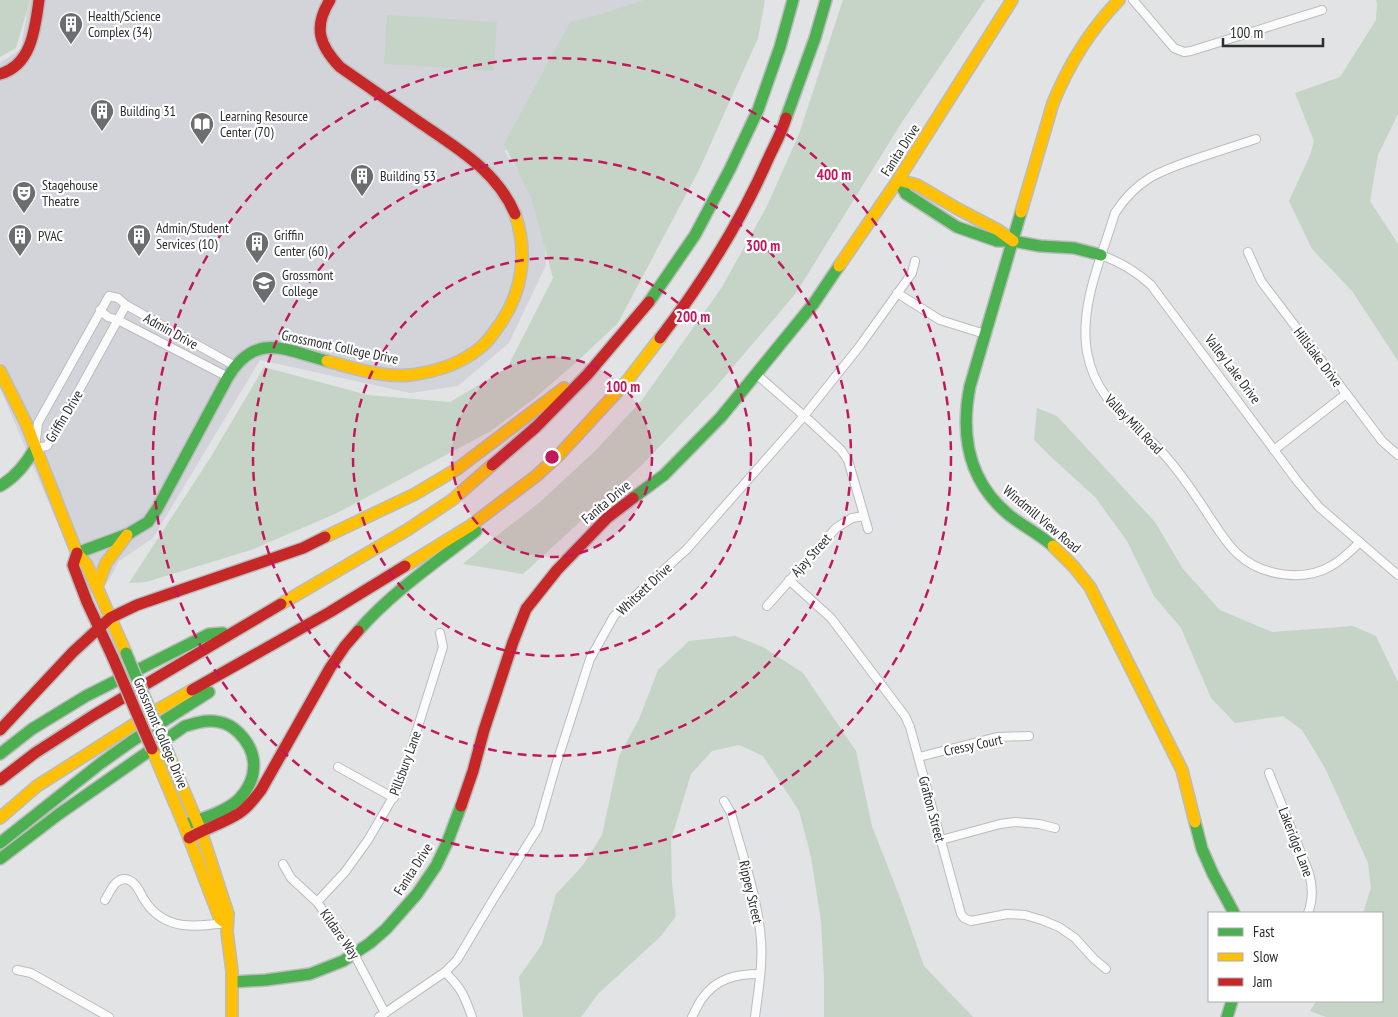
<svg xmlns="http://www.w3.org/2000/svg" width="1398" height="1017" viewBox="0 0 1398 1017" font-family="'PT Sans Narrow',sans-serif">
	<rect width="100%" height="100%" fill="#e2e3e4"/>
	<path fill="#d2d4da" d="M30,0H643L573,29L505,152L542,208L546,265L509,343L458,386L410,393L260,360L153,538L119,561L109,580L88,595L0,388V63L21,49L27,11Z"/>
	<g fill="#c6d4c7">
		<path d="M0,0H30L16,48L0,57Z"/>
		<path d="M643,0H765L758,38L699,170L618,323L581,358L535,398L491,431L337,513L251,550L146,582L129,583L212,455L264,367L368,395L450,402L507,368L553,278L540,230L531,198L504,144L570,22L598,15Z"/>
		<path d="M843,0H985L902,122L796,293L715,388L643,464L523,574L463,564L490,541L540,502L595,451L642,400L722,287L767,206L799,134Z"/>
		<path d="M1376,0H1398V114L1378,155L1370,201L1398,244V361L1352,291L1312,249L1289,201L1310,155L1314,141L1295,93L1340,77L1376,20L1377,4Z"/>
		<path d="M387,15L497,22L494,71L384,64Z"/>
		<path d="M1037,408L1057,416L1155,522L1183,569L1220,610L1272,632L1353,626L1376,636L1398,682V1017H1326L1310,1011L1316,1001H1382V913H1363L1371,888L1368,863L1325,768L1302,730L1283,716L1235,723L1211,698L1181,628L1154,596L1127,541L1095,497L1050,456L1034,440Z"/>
		<path d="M735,636L763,647L803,673L856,751L872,826L902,903L924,966L973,1017H824V980L821,921L811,857L799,811L763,756L739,745L712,751L691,774L671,840L672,884L676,916L661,936L598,994L581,1017H523L519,977L542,944L556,894L583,865L602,835L619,756L639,719L658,670L689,641Z"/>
	</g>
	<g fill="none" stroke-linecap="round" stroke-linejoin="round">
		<g stroke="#bbbcbd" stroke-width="10">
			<g id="street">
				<path d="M1133,0L1174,48L1184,52L1191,51L1322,10"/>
				<path d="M1256,139C1238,145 1219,151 1201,157C1163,170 1138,177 1115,213C1102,256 1079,306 1087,352C1096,402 1131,419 1162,452C1180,472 1195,494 1209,516C1218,529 1227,545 1239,555C1262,576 1304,582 1331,566C1342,560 1351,551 1360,542"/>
				<path d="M1248,252L1261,281L1382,441L1398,455"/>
				<path d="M1101,255C1120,262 1136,271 1151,285L1298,482L1319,507L1398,575"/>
				<path d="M897,293L940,320L985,334"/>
				<path d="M126,305L66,414L47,446L35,448L38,423L109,296L118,298L126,305L235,366"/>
				<path d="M100,310L108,317L118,320L228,377"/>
				<path d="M756,374L811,422L841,450L848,460L868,529"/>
				<path d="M1274,450L1346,394"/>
				<path d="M789,580L831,618L905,716L910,727L961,914L964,918L971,921L1007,914L1025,915L1042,920L1059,927L1075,938L1094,959L1106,969"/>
				<path d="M767,606L836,528L852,518L864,516"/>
				<path d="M919,757L997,737L1029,736"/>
				<path d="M338,767L394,798"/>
				<path d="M1269,773L1309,873C1313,887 1313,900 1308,913"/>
				<path d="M724,801L731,813C742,854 758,898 761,940C763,966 758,992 755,1017"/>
				<path d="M941,840L1000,824L1015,822L1039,824L1055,828"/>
				<path d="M283,864L291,878L317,902L354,954L385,1013"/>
				<path d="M105,900C110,892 116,875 129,880C138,884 140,894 145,901C165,931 195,927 226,923"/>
				<path d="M317,902L345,872L368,840L399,787L443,647L440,633"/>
				<path d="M17,970L31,973L109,1017"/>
				<path d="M445,972C462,989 464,995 472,1017"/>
				<path d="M379,1017L445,972L457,960L494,898L538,828L556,765L590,659L614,616L624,606L687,549L804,416L859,347L912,273L915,261"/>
				<path d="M692,1017C695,1011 698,1005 701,1000C716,978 736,974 760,974"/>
			</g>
		</g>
		<g stroke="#bbbcbd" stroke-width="14">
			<g id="fast">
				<path d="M786,118L815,38L826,0"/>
				<path d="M898,180L906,194L957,227L997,241H1013L1040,246L1074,248L1101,255"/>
				<path d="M1021,212L970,386C960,436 968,481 1009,515C1023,526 1039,534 1053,546"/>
				<path d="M649,302L695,235L730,169L758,110L780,47L793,0"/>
				<path d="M0,486C16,477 26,464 35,448"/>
				<path d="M633,498L664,475L721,417L814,303L839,266"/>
				<path d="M77,553L128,534L148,522L157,509L228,377C256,331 285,350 327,361"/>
				<path d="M358,631C392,592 435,563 476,531"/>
				<path d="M0,754L32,729L86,696L209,634L223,633"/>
				<path d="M1195,822L1202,849L1213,874L1234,913"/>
				<path d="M0,843L101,763L132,741L209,692"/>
				<path d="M0,859L59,814L185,726C197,723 207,719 219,722C226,723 234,728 239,733C259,753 258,778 240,798C228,811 201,819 184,825"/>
				<path d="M233,982L266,980L310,974L343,961L370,943L386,929L417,894L436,866L447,843L461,806"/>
				<path d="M1227,1017L1232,1001"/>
			</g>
		</g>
		<g stroke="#bbbcbd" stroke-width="14">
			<g id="slow">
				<path d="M898,180L917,185L958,209L998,230L1013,241"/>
				<path d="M1021,212L1053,103C1069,64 1090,30 1119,0"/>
				<path d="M839,266L898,180L1012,0"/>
				<path d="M327,361C354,368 383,378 410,375C435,372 461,364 481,347C489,341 494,332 500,324C523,291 528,252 515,214"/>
				<path d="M0,371L26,423L77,553L87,565L126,653"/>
				<path d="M325,537L415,494L457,469L564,388"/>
				<path d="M1053,546L1074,567L1090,587L1182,770L1195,822"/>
				<path d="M405,566L470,526L536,476L559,455L627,381L660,338"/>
				<path d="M97,587L106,563L127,535"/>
				<path d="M281,604L407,530L452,500L492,465"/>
				<path d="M152,749L184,825L220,919L226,923"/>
				<path d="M170,758L201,831L228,914L227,932L232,971V1017"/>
				<path d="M0,818L37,786L152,713L192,690"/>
			</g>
		</g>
		<g stroke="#bbbcbd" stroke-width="14">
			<g id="jam">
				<path d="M330,0C313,27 319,45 340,67C366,85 393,104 419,122C457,148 497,171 515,214"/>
				<path d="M0,74C32,65 35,28 39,0"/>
				<path d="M660,338C703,282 741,221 769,157C775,144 782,132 786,118"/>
				<path d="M492,465L536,427L587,375L649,302"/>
				<path d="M77,553L73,565L87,602L113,658"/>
				<path d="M192,690L330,612L405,566"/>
				<path d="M0,730L73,652L110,618L137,605L303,548L325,537"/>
				<path d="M0,780L35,753L94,715L281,604"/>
				<path d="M461,806L473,771L484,730L513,642L526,609L557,570L607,518L633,498"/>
				<path d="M189,838C204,829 221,824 236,815C246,810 254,799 261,790L330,668L345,646L358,631"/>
			</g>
		</g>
		<use href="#street" stroke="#fbfbfb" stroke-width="8"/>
		<use href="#fast" stroke="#4caf50" stroke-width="11"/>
		<use href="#slow" stroke="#ffc107" stroke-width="11"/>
		<use href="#jam" stroke="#c62828" stroke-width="11"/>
		<g stroke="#bbbcbd" stroke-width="14" stroke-linecap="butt">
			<path id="fast-bridge" d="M126,653L170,758"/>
		</g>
		<g stroke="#bbbcbd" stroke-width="14" stroke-linecap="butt">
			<path id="jam-bridge" d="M113,658L152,749"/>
		</g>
		<use href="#fast-bridge" stroke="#4caf50" stroke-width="11"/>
		<use href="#jam-bridge" stroke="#c62828" stroke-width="11"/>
	</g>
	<circle cx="552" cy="457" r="100" fill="#c2185b" fill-opacity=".12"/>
	<g fill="none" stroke="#c2185b" stroke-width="2.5" stroke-dasharray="9 6">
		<circle cx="552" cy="457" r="100"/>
		<circle cx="552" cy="457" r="199"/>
		<circle cx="552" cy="457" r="299"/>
		<circle cx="552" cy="457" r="399"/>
	</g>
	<defs>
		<g id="building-pin" transform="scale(1.25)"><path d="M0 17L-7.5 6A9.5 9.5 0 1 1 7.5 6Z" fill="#6c6d6e" stroke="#fff"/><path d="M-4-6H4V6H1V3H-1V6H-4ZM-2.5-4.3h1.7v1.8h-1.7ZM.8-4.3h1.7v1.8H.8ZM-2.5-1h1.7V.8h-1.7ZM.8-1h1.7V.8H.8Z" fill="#fff"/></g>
		<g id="library-pin" transform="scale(1.25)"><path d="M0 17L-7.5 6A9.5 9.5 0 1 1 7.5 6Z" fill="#6c6d6e" stroke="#fff"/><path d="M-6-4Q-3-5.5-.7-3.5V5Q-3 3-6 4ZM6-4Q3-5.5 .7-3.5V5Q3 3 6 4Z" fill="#fff"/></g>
		<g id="theatre-pin" transform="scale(1.25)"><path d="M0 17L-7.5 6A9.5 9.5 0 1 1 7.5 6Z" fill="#6c6d6e" stroke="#fff"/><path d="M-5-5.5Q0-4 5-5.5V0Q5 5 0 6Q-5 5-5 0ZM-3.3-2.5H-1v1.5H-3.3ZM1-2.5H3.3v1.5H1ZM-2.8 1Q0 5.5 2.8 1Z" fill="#fff"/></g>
		<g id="university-pin" transform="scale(1.25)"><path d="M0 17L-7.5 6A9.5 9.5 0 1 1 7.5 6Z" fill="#6c6d6e" stroke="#fff"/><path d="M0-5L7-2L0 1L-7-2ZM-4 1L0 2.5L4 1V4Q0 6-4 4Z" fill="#fff"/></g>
	</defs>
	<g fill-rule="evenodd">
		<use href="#building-pin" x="71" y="24"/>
		<use href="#building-pin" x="102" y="111"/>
		<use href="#library-pin" x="202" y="124"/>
		<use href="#building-pin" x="362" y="176"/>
		<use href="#theatre-pin" x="24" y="193"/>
		<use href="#building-pin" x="20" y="236"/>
		<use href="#building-pin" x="139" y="236"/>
		<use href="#building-pin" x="257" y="243"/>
		<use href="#university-pin" x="264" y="283"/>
	</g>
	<g text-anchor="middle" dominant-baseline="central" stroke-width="4.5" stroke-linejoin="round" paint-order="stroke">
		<g font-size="14" fill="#2d2e2f" stroke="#fff" text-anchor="start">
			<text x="88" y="16">Health/Science<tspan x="88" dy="16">Complex (34)</tspan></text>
			<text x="120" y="111">Building 31</text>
			<text x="220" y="116">Learning Resource<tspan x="220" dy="16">Center (70)</tspan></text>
			<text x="380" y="176">Building 53</text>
			<text x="42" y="185">Stagehouse<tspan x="42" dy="16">Theatre</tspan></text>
			<text x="156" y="228">Admin/Student<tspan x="156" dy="16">Services (10)</tspan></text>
			<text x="274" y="235">Griffin<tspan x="274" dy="16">Center (60)</tspan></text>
			<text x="38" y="236">PVAC</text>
			<text x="282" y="275">Grossmont<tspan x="282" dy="16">College</tspan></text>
		</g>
		<g font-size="14" fill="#2d2e2f" stroke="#fff">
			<text transform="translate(900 150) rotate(-57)">Fanita Drive</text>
			<text transform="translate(171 331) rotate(29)">Admin Drive</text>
			<text transform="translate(340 347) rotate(12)">Grossmont College Drive</text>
			<text transform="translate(1318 357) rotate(53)">Hillslake Drive</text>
			<text transform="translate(1233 369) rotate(53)">Valley Lake Drive</text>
			<text transform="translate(64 416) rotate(-59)">Griffin Drive</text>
			<text transform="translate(1134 424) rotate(46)">Valley Mill Road</text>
			<text transform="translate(606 502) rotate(-40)">Fanita Drive</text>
			<text transform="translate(1042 519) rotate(40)">Windmill View Road</text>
			<text transform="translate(811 555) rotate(-48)">Ajay Street</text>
			<text transform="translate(644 589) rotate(-43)">Whitsett Drive</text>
			<text transform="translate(161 733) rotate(67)">Grossmont College Drive</text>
			<text transform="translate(973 745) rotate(-12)">Cressy Court</text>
			<text transform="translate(405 763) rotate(-70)">Pillsbury Lane</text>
			<text transform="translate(932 809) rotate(75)">Grafton Street</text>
			<text transform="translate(1296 842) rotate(69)">Lakeridge Lane</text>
			<text transform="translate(413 869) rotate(-57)">Fanita Drive</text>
			<text transform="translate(751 892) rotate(77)">Rippey Street</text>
			<text transform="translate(340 934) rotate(55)">Kildare Way</text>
		</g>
	</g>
	<circle cx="552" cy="457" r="8" fill="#c2185b" stroke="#fff" stroke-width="2.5"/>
	<g font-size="15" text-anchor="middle" font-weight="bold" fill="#c2185b" stroke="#fff" stroke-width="4.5" stroke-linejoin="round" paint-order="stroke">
		<text x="834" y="180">400 m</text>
		<text x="763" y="251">300 m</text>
		<text x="693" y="322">200 m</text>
		<text x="623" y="392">100 m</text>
	</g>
	<rect x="1208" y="912" width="175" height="90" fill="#ffffff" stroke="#ababac"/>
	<rect x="1218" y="928" width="25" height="8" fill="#4caf50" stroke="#ababac"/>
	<text x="1253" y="937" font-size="15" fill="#2d2e2f">Fast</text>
	<rect x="1218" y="953" width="25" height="8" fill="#ffc107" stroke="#ababac"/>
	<text x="1253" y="962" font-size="15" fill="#2d2e2f">Slow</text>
	<rect x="1218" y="978" width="25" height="8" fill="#c62828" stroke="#ababac"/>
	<text x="1253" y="987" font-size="15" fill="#2d2e2f">Jam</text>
	<path d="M1223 38v8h100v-8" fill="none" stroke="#2d2e2f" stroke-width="2.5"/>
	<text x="1230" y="38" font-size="15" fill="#2d2e2f" stroke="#ffffff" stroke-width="4" paint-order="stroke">100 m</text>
</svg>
